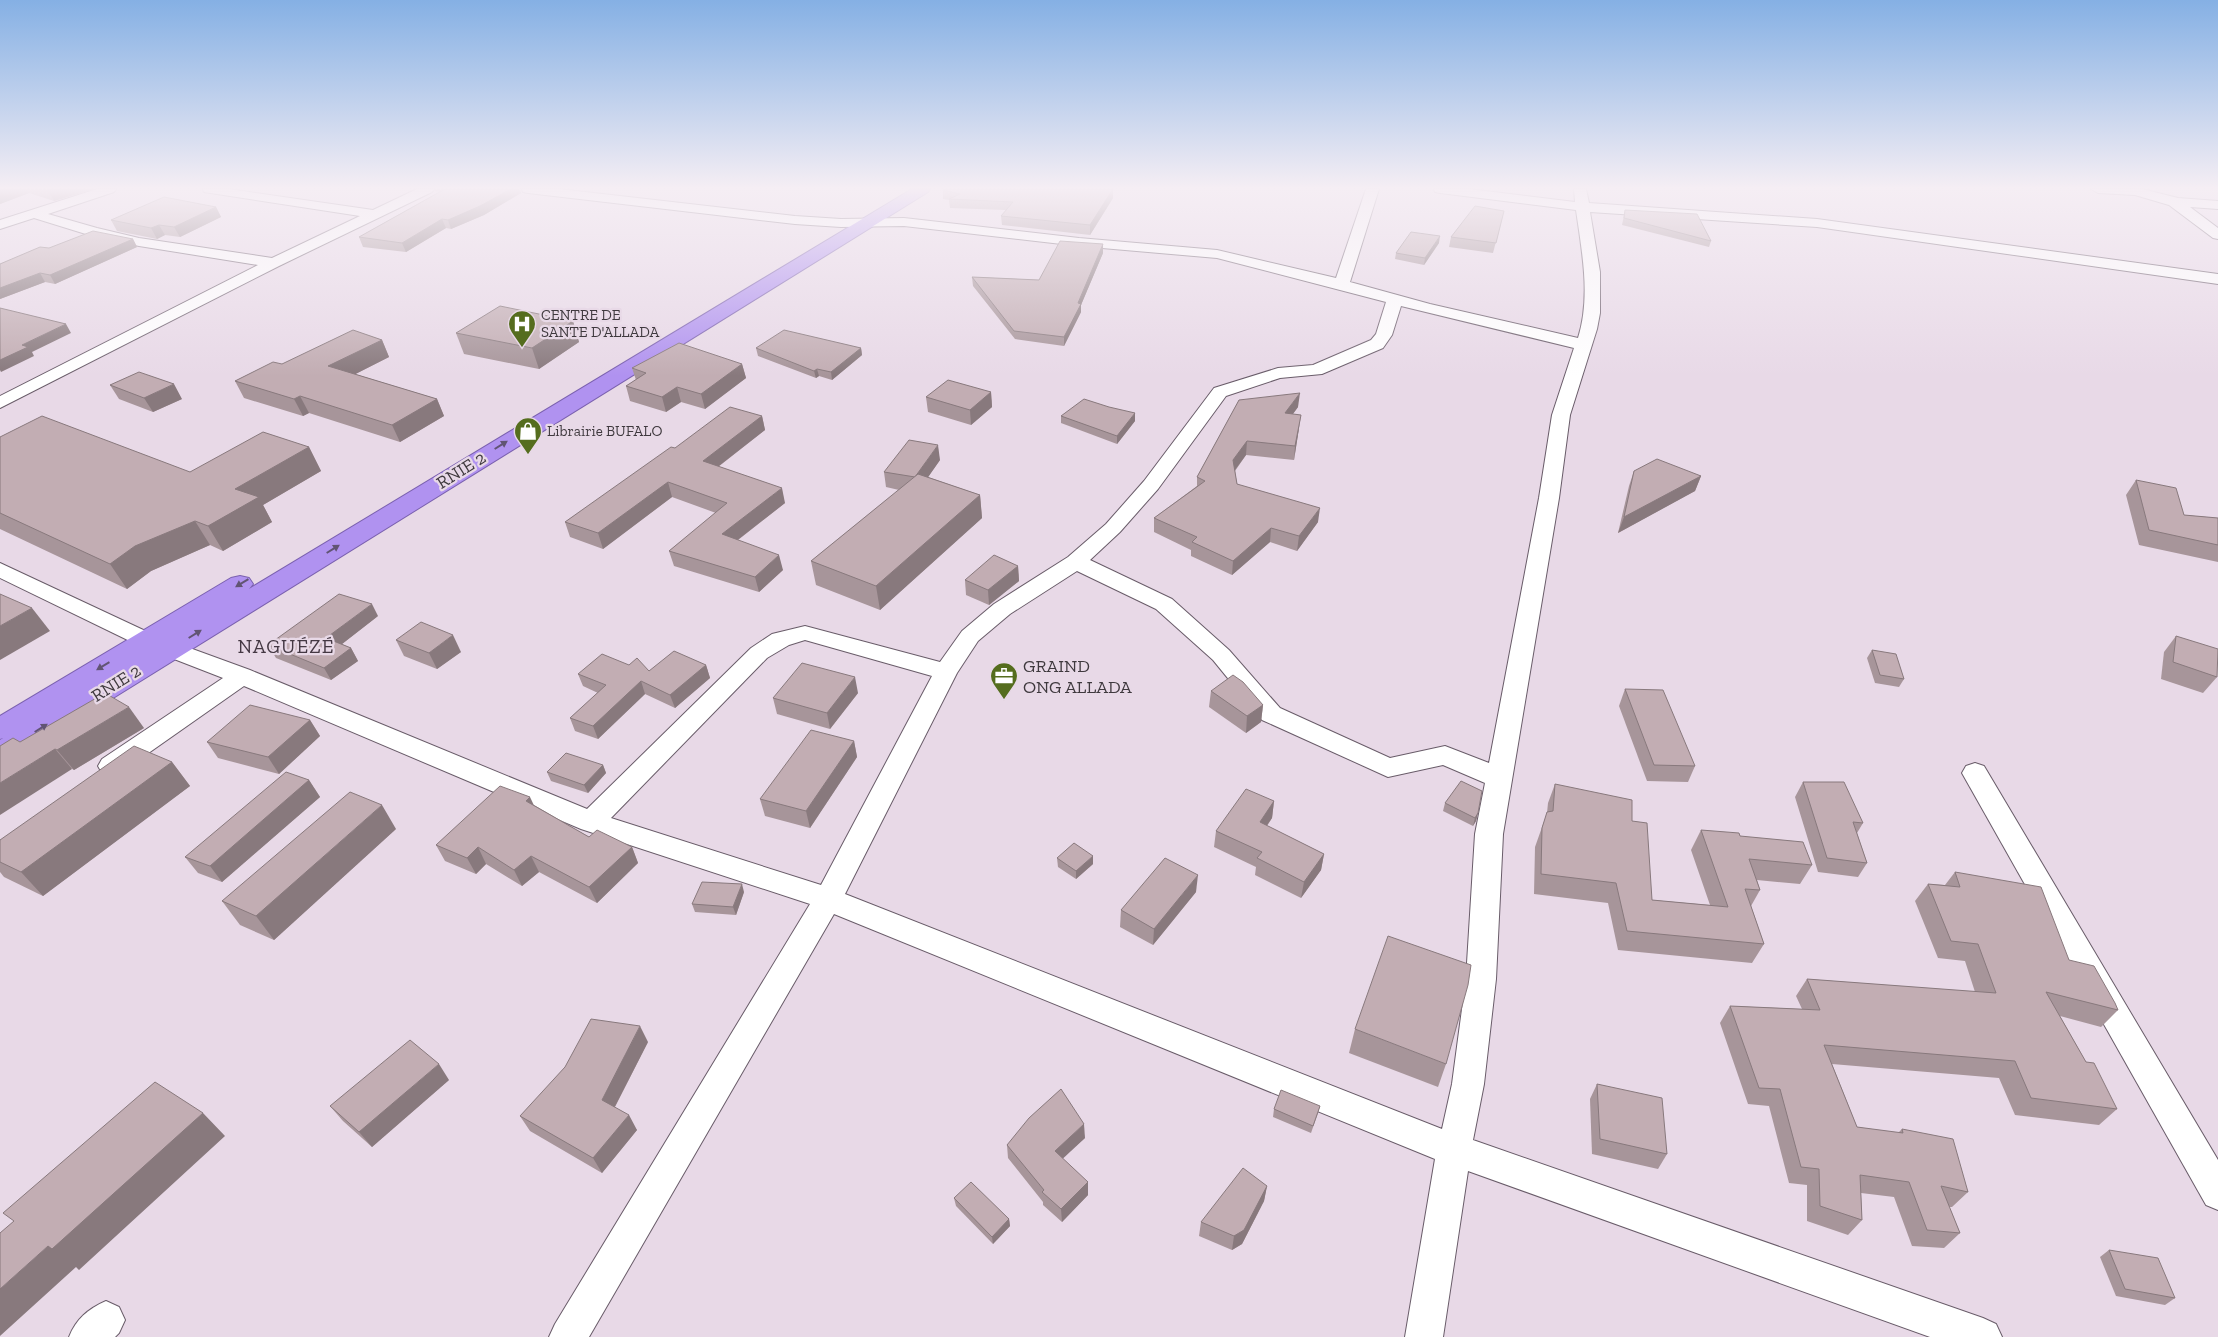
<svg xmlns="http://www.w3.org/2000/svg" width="2218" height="1337" viewBox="0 0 2218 1337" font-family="'Zilla Slab',serif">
	<rect width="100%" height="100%" fill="#e8d9e7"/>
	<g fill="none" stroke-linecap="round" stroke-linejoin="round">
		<g stroke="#695c69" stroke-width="2">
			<g id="minor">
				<path d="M97,189H116L114,192L48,214L97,228L139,238L272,258L360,216L204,192L203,189H229L373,210L417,189H434L432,192L279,266L0,408V396L258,265L139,246L89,235L34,218L0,229V220Z"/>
				<path d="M522,189H559L795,216L841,219L904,218L1079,238L1217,250L1336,278L1366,189H1379L1350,282L1430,304L1578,338C1591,297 1582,252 1576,210L1440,193L1435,192L1434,189H1469L1575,202L1574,189H1586L1589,203L1817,219L2218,274V284L1817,227L1590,212L1600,272V313L1597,329L1570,415L1559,498L1503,834L1496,979L1484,1084L1473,1140L1983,1318L1996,1324L2002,1337H1930L1468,1171L1443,1337H1405L1435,1159L834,914L589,1337H549L555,1324L810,904L581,829L244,686L120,773L111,775L102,773L98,766L102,759L223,678L138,645L0,578V563L154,635L250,670L587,809L751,648L772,634L805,626L940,662L962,631L994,604L1068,557L1106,524L1144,481L1214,388L1278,368L1313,365L1371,340L1376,334L1386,302L1217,258L1079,246L904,226L841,227L795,224L528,193L523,192ZM1401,306L1574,348L1552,415L1539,498L1489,763L1445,746L1390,758L1280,708L1229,650L1172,599L1090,560L1120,532L1158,489L1226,396L1280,378L1322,374L1383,348L1392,335ZM1077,571L1156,609L1213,660L1262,720L1388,777L1443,765L1485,783L1475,834L1466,979L1452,1084L1442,1129L845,894L957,673L978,641L1010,614ZM805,640L932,676L821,885L611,818L767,658L789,645Z"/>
				<path d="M2091,189H2142L2178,198L2218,201V209L2190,207L2218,228V239L2213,238L2169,205L2135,195L2098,193Z"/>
				<path d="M1975,763L1984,766L2218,1160V1210L2206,1205L1962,773L1966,766Z"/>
				<path d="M106,1301L119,1307L125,1320L119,1333L115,1337H69C76,1319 88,1309 106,1301Z"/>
			</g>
		</g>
		<g stroke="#7b61af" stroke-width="2">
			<path id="trunk" d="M912,189H930L928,192L10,762L0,765V740L3,738L0,739V716L231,578L240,576L249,578L253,584L249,589Z"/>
		</g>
		<use href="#minor" fill="#fff" fill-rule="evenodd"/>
		<use href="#trunk" fill="#b092f0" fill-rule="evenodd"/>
	</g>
	<g fill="#a7959a">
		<path d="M0,189H94L54,201L29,193L0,204Z"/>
		<path d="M434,189H519L521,193L484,215L451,229L446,228L406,252L363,247L359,237L439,192L435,191Z"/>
		<path d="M1113,189V198L1090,235L1002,225L1001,216L1006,210L950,208L949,200L943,199V190Z"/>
		<path d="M216,207L221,217L180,237L165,235L157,239L117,231L111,220Z"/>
		<path d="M1625,210L1711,241L1709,247L1622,225Z"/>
		<path d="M1504,211L1493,253L1449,247L1451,237Z"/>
		<path d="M133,239L137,247L55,284L45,282L0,299V264L49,248Z"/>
		<path d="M1439,243L1424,265L1395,259L1396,253Z"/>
		<path d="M1103,244V253L1081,305V312L1064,346L1015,339L973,286L972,277L1039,280Z"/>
		<path d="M573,321L579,342L539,369L464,354L456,333Z"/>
		<path d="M382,340L389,357L355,374L437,399L444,416L400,442L309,413L303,416L244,398L235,381L282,364Z"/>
		<path d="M756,348H861L862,355L832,380L819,376L816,378L758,356Z"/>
		<path d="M742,364L746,378L705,409L681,402L666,412L630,401L626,386L636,380L632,368Z"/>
		<path d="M110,385L182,399L153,412L119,399Z"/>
		<path d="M991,392L992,407L971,425L928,412L926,397Z"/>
		<path d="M1239,400L1298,407L1293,414L1299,428L1294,460L1246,455L1235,471L1237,484L1318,522L1297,551L1270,542L1232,575L1191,556V550L1154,532V518L1197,486V477Z"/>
		<path d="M762,416L765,430L718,467L785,503L738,540L783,570L759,592L674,566L669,551L716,513L672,497L603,549L570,537L565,522L675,448Z"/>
		<path d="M1061,416L1135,421L1117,444L1061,423Z"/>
		<path d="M0,437L190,472L309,447L321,471L263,505L272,522L223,551L210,545L151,571L127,589L0,529Z"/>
		<path d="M940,460L928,477L980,495L982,518L880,610L816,585L811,561L899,490L886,487L884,472Z"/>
		<path d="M1634,471L1701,476L1695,491L1618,533L1629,486Z"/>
		<path d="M2136,480L2184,515L2218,518V562L2139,545L2126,495Z"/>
		<path d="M1018,566L1019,581L989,605L966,595L965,580Z"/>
		<path d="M378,616L342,644L351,648L358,661L331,680L276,658L268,645Z"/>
		<path d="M2176,636L2217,677L2203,693L2161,679L2164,652Z"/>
		<path d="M396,640L461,652L437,669L404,656Z"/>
		<path d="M1872,650L1904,679L1899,687L1875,683L1867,658Z"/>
		<path d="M629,665L649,671L706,665L710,678L675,708L645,694L598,739L575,731L570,718L598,693L583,686L578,674Z"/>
		<path d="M1625,689L1695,766L1688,782L1647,781L1619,706Z"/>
		<path d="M1211,691L1263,705L1261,722L1246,733L1209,707Z"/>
		<path d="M858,693L830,729L777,714L773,698Z"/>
		<path d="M310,720L320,736L279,774L218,758L207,742Z"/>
		<path d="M144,728L74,770L20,742Z"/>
		<path d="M854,741L857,757L810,828L765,816L760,799Z"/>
		<path d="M172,762L190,786L43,896L4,877L0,872V840Z"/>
		<path d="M603,765L606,773L588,793L551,781L547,772Z"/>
		<path d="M309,780L320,797L222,882L198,873L185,857Z"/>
		<path d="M1803,782L1863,823L1857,833L1867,863L1858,877L1818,872L1795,797Z"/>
		<path d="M1555,784L1632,821L1652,900L1710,905L1691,850L1701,830L1740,836L1812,865L1800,884L1757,880L1760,890L1751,906L1764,944L1752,963L1618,950L1608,903L1534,894L1535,847L1547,813L1548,803Z"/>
		<path d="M1274,801L1272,818L1267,826L1324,854L1321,870L1301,898L1255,875L1256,867L1214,847L1216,831Z"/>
		<path d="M1445,803L1478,813L1476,821L1473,826L1443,811Z"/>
		<path d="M534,805L589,837L632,847L638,863L597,903L539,872L522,886L486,864L476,874L445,861L436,845Z"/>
		<path d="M396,829L274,940L240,925L222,901Z"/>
		<path d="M1057,858L1093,864L1076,879L1058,867Z"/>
		<path d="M1955,872L2069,960L2118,1010L2101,1027L2060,1016L2086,1062L2117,1109L2099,1125L2015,1115L1999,1078L1832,1064L1857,1127L1898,1133L1902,1129L1968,1192L1952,1207H1949L1960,1233L1944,1248L1912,1246L1894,1197L1861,1193L1862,1220L1848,1235L1807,1221V1185L1789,1183L1769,1106L1748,1104L1720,1023L1730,1006L1802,1009L1796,996L1807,979L1975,992L1965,961L1938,958L1915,901L1928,884L1945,885Z"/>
		<path d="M744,892L736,915L695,912L692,904Z"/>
		<path d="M1196,892L1153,945L1120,927L1121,910Z"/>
		<path d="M1355,1029L1446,1064L1438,1087L1349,1053Z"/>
		<path d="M648,1042L615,1107L637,1130L602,1173L530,1131L520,1116Z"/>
		<path d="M449,1080L372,1147L343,1121L330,1106Z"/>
		<path d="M1597,1084L1667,1154L1658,1169L1592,1154L1590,1099Z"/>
		<path d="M1320,1106L1318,1113L1311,1133L1273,1117L1274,1109Z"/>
		<path d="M1085,1138L1062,1158L1088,1195L1062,1222L1043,1205V1202L1008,1158L1007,1145Z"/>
		<path d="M1267,1186L1264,1201L1242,1244L1232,1250L1199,1236L1201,1222Z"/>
		<path d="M954,1198L1009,1219L1010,1226L993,1244L956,1206Z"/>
		<path d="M2109,1250L2175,1298L2165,1305L2116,1296L2100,1257Z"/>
	</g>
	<g fill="#88797d">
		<path d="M5,189H26L29,193L0,204V190Z"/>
		<path d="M52,189H94L54,201L48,190Z"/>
		<path d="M511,189H519L521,193L484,215L451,229L448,220Z"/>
		<path d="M1113,189V198L1090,235V225Z"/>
		<path d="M216,207L221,217L180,237L174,227Z"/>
		<path d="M442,219L446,228L406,252L402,243Z"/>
		<path d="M159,225L165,235L157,239L151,228Z"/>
		<path d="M1440,236L1439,243L1424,265L1425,258Z"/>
		<path d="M133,239L137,247L55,284L50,275Z"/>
		<path d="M1103,244V253L1081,305V312L1064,346V337Z"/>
		<path d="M40,273L45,282L0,299V288Z"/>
		<path d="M573,321L579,342L539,369L532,348Z"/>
		<path d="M66,324L71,333L32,352L34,356L1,372L0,370V360L22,345Z"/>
		<path d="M382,340L389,357L336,384L328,366Z"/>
		<path d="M861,348L862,355L832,380L831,372Z"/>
		<path d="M742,364L746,378L705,409L701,394Z"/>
		<path d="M817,369L819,376L816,378L814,371Z"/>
		<path d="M174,384L182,399L153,412L144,398Z"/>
		<path d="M677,387L681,402L666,412L662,397Z"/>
		<path d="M991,392L992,407L971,425L970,410Z"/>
		<path d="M1300,393L1298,407L1283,427L1285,413Z"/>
		<path d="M300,396L309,413L303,416L294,399Z"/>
		<path d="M437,399L444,416L400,442L392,425Z"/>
		<path d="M1135,413V421L1117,444V436Z"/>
		<path d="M1301,415L1299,428L1294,460L1295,446Z"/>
		<path d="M762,416L765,430L706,476L703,461Z"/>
		<path d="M1247,441L1246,455L1232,474L1233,460Z"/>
		<path d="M938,445L940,460L917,493L915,477Z"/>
		<path d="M309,447L321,471L263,505L272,522L223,551L208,526L235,489Z"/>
		<path d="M1701,476L1695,491L1618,533L1624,517Z"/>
		<path d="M668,482L672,497L603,549L598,533Z"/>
		<path d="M782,488L785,503L726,549L722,534Z"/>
		<path d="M980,495L982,518L880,610L876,586Z"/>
		<path d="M1320,508L1318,522L1297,551L1299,536Z"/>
		<path d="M195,521L210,545L151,571L127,589L110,564L135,546Z"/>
		<path d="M1271,528L1270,542L1232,575L1233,561Z"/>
		<path d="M779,555L783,570L759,592L755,577Z"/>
		<path d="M1018,566L1019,581L989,605L988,590Z"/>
		<path d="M372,604L378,616L333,651L326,638Z"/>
		<path d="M32,608L50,631L0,660V626Z"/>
		<path d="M453,635L461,652L437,669L429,653Z"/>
		<path d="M351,648L358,661L331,680L324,668Z"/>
		<path d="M706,665L710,678L675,708L670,695Z"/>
		<path d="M855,677L858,693L830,729L827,713Z"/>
		<path d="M641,681L645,694L598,739L593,726Z"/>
		<path d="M1263,705L1261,722L1246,733L1247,716Z"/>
		<path d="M129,707L144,728L74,770L57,750Z"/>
		<path d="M310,720L320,736L279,774L268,757Z"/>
		<path d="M854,741L857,757L810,828L806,811Z"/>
		<path d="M55,749L72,769L0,815V783Z"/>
		<path d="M172,762L190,786L43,896L21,872Z"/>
		<path d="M603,765L606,773L588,793L584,785Z"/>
		<path d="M309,780L320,797L222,882L210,866Z"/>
		<path d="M530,797L538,814L526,801Z"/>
		<path d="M1274,801L1272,818L1258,838L1260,822Z"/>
		<path d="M382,805L396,829L274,940L256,916Z"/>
		<path d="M1478,813L1476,821L1473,826L1475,818Z"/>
		<path d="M478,847L486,864L476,874L467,858Z"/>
		<path d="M632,847L638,863L597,903L589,887Z"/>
		<path d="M1324,854L1321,870L1301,898L1304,882Z"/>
		<path d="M531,856L539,872L522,886L514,870Z"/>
		<path d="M1093,856V864L1076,879V871Z"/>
		<path d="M1198,875L1196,892L1153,945L1154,929Z"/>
		<path d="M742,884L744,892L736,915L733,907Z"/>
		<path d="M640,1026L648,1042L610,1116L602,1100Z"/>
		<path d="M439,1064L449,1080L372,1147L359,1132Z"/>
		<path d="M203,1113L225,1136L79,1270L76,1267L0,1336V1289L48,1246Z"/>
		<path d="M629,1115L637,1130L602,1173L593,1158Z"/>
		<path d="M1084,1124L1085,1138L1056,1165L1055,1151Z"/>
		<path d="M1088,1182V1195L1062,1222L1061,1209Z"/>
		<path d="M1267,1186L1264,1201L1242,1244L1232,1250L1234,1236Z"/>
		<path d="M1009,1219L1010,1226L993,1244L992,1237Z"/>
	</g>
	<g fill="#c2adb3" stroke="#88797d">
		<path d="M445,189H511L480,206L448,220L442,219L402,243L359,237Z"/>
		<path d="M945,189H1113L1090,225L1001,216L1013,202L949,199L960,194L943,190Z"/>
		<path d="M164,197L216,207L174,227L159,225L151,228L111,220Z"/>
		<path d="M1475,206L1504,211L1496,243L1451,237Z"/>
		<path d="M1625,210L1697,214L1711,241L1624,218Z"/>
		<path d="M93,231L133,239L50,275L40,273L0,288V264L40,247L49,248Z"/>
		<path d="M1411,232L1440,236L1425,258L1396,253Z"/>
		<path d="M1060,241L1103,244L1078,303L1081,304L1064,337L1014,331L972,277L1039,280Z"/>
		<path d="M500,306L573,321L532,348L456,333Z"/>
		<path d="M0,308L66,324L22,345L28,347L0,360Z"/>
		<path d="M353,330L382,340L328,366L437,399L392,425L300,396L294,399L235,381L273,362L282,364Z"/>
		<path d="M784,330L861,348L831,372L817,369L814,371L756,348Z"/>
		<path d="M679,343L742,364L701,394L677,387L662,397L626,386L646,373L632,368Z"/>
		<path d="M139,372L174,384L144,398L110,385Z"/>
		<path d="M948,380L991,392L970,410L926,397Z"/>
		<path d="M1300,393L1285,413L1301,415L1295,446L1247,441L1233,460L1237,484L1320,508L1299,536L1271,528L1233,561L1192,542L1197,537L1154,518L1205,481L1197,477L1239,400Z"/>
		<path d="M1084,399L1109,407L1135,413L1117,436L1061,416Z"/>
		<path d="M730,407L762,416L703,461L782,488L722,534L779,555L755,577L669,551L727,503L668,482L598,533L565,522L671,447L675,448Z"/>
		<path d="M42,416L190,472L263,432L309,447L235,489L259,497L208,526L195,521L135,546L110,564L0,513V437Z"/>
		<path d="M909,440L938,445L915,477L884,472Z"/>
		<path d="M1657,459L1701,476L1624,517L1634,471Z"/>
		<path d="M918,474L980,495L876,586L811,561Z"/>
		<path d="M2136,480L2176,488L2184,515L2218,518V545L2149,530Z"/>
		<path d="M994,555L1018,566L988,590L965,580Z"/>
		<path d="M0,594L32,608L0,626Z"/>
		<path d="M339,594L372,604L326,638L351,648L324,668L268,645Z"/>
		<path d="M421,622L453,635L429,653L396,640Z"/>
		<path d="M2176,636L2218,649L2217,677L2173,662Z"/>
		<path d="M1872,650L1896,654L1904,679L1880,675Z"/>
		<path d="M674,651L706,665L670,695L641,681L593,726L570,718L606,685L578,674L602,654L629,665L637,658L649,671Z"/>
		<path d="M802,663L855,677L827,713L773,698Z"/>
		<path d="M1233,675L1243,682L1263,705L1247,716L1211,691Z"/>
		<path d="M1625,689L1663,690L1695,766L1654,765Z"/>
		<path d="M105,693L129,707L57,750L55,749L0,783V746L13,738L20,742Z"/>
		<path d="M250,705L310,720L268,757L207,742Z"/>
		<path d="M811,730L854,741L806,811L760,799Z"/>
		<path d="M134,746L172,762L21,872L0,862V840Z"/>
		<path d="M566,753L603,765L584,785L547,772Z"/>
		<path d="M286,772L309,780L210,866L185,857Z"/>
		<path d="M1461,781L1482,791L1478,813L1475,818L1445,803Z"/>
		<path d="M1803,782H1844L1863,823L1853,822L1867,863L1827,858Z"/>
		<path d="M1555,784L1632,800V821L1647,823L1652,900L1728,907L1701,830L1739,833L1740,836L1803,842L1812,865L1749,859L1760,890L1745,889L1764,944L1627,931L1616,883L1541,874L1542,828L1547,812L1553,811Z"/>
		<path d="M500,786L530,797L526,801L589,837L597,830L632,847L589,887L531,856L514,870L478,847L467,858L436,845Z"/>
		<path d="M1246,789L1274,801L1260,822L1324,854L1304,882L1257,858L1262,852L1216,831Z"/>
		<path d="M350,792L382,805L256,916L222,901Z"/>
		<path d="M1074,843L1093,856L1076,871L1057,858Z"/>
		<path d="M1165,858L1198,875L1154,929L1121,910Z"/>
		<path d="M1955,872L2041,887L2069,960L2094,966L2115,1003L2118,1010L2046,992L2086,1062L2094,1063L2117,1109L2031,1098L2015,1061L1824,1045L1857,1127L1903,1133L1902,1129L1953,1139L1968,1192L1941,1186L1960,1233L1927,1230L1909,1182L1860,1175L1862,1220L1820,1206L1819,1169L1801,1167L1780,1089L1759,1088L1730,1006L1820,1010L1807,979L1996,993L1978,944L1951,941L1928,884L1960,887Z"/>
		<path d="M702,882L742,884L733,907L692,904Z"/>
		<path d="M1388,936L1471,965L1468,985L1446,1064L1355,1029Z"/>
		<path d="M591,1019L640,1026L602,1100L629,1115L593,1158L520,1116L565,1067Z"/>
		<path d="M410,1040L439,1064L359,1132L330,1106Z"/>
		<path d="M155,1082L203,1113L52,1249L48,1246L0,1289V1233L14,1221L3,1213Z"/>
		<path d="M1597,1084L1662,1098L1667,1154L1600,1139Z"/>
		<path d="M1061,1089L1084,1124L1055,1151L1088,1182L1061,1209L1042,1192L1044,1190L1007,1145L1029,1118Z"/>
		<path d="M1281,1090L1320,1106L1313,1126L1274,1109Z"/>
		<path d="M1243,1168L1267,1186L1244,1230L1234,1236L1201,1222Z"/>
		<path d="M971,1182L1009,1219L992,1237L954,1198Z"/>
		<path d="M2109,1250L2158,1258L2175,1298L2125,1289Z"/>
	</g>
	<defs><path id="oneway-solid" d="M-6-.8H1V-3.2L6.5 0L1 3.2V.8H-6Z" transform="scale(1.25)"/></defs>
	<g fill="#615473">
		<use href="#oneway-solid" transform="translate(501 445) rotate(-32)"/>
		<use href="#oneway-solid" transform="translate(333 549) rotate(-32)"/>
		<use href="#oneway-solid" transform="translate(242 583) rotate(149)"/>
		<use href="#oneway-solid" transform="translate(195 634) rotate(-32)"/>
		<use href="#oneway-solid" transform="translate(103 666) rotate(149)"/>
		<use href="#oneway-solid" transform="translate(41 728) rotate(-32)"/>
	</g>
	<linearGradient id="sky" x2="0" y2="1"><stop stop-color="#85b0e4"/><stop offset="0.5" stop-color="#f5eef4"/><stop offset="1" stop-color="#f5eef4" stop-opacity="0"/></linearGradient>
	<rect width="2218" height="376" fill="url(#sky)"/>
	<defs>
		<g id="hospital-pin" transform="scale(1.4375)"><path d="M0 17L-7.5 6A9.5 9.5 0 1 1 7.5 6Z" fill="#556d1e" stroke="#e8d9e7"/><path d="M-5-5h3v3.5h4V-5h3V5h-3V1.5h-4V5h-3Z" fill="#fff"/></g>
		<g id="shop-pin" transform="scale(1.4375)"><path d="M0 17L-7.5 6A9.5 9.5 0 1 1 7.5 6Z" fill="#556d1e" stroke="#e8d9e7"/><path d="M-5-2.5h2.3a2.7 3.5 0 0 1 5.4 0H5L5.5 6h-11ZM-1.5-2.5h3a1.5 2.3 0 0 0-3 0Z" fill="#fff"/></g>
		<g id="office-pin" transform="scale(1.4375)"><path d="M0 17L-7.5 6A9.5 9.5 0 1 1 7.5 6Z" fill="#556d1e" stroke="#e8d9e7"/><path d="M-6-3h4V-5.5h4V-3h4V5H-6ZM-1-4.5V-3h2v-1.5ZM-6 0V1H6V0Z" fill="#fff"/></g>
	</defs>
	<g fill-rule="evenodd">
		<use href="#hospital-pin" x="522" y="324"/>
		<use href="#shop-pin" x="528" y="431"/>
		<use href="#office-pin" x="1004" y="676"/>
	</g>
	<g text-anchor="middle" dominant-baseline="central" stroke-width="4.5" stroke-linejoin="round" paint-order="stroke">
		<g font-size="15" fill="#3f393e" stroke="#e8d9e7" text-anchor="start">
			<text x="541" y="315">CENTRE DE<tspan x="541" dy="17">SANTE D'ALLADA</tspan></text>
			<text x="547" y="431">Librairie BUFALO</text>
		</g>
		<g font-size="18" fill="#3f393e" stroke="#e8d9e7">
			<text transform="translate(461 470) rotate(-32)">RNIE 2</text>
			<text transform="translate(116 683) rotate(-32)">RNIE 2</text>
		</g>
		<g font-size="18" fill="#3f393e" stroke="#e8d9e7" text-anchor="start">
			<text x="1023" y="666">GRAIND<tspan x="1023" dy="21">ONG ALLADA</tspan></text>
		</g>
		<g font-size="20" letter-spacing="1" fill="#443843" stroke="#e8d9e7">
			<text x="286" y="646">NAGUÉZÉ</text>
		</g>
	</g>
</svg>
